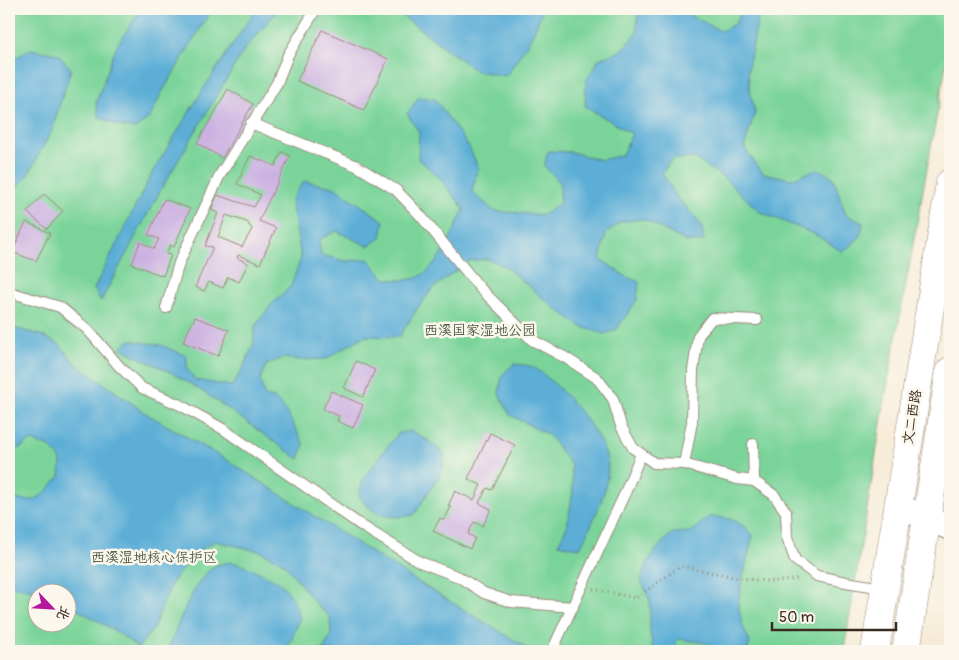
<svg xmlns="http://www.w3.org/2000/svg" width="959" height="660" viewBox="0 0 959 660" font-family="Pangolin,'LXGW WenKai TC',sans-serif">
	<rect width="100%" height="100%" fill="#fbf7ec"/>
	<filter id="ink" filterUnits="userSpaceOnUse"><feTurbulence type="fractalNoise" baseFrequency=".02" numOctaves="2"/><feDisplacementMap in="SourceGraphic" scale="10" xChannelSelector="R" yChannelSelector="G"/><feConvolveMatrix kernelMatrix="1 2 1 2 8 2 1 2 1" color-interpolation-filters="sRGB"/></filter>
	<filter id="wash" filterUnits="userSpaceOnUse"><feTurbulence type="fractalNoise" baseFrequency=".0096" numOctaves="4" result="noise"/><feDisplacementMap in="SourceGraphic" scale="20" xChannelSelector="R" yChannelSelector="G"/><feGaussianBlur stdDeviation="1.12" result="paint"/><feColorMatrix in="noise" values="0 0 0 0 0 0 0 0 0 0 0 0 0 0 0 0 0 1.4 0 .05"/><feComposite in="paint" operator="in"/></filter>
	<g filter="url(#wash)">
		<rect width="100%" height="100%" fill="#f7ebd7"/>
		<path fill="#7ad49a" stroke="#5a7f5c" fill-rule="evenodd" d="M9,9H950V43L886,392L844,651H9ZM38,592H68V622H38Z"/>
		<g fill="#5baed7" stroke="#4b6c7a">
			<path d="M141,9H212L161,94L150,117L135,129L119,126L99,117L96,103L116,47Z"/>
			<path d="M256,9H279L244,50L160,191L101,301L94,289L152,173L204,88Z"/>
			<path d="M393,9H542C536,34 520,55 506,76L476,71Z"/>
			<path d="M638,9H677L721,31L735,24L742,9H760L748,68L749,86L755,113L744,148L763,173L791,179L818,169L833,177L846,215L863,223L860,237L843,252L814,234L760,212L723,177L694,158L672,159L662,173L677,197L702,226L704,241L687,242L643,219L620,222L606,234L600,259L625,276L639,282L637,300L616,330L604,334L582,327L556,309L506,267L488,259L469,261L433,288L417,309L399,337L364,336L326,359L300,360L283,358L266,365L260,380L265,396C269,397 274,397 276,400C287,408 296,432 304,444L299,459C257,431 217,398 172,373C155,364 137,358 121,347L129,340L161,345L187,356V368L195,380L232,386L242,370L253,346L255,326L272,304L291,286L301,258L291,200L304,181L334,187L384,221L381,238L368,246L336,231L319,240L321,255L345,261L368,259L385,279C393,279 403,281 412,279C437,275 454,230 464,209L440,178L418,159L419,132L407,114L419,97L435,99L469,147L478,167L472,192L494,211L543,215L560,203V182L544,166L548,151L571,152L601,160L622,155L632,134L585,106L586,81L599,59L621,51L637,33Z"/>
			<path d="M30,49L58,54L71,69L52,130L29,173L9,198V62Z"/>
			<path d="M9,327L41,335L59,344L76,364L147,414L225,459L410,577L532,651H442L403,646L388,651H322L331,636L330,617L317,605L284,563L262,552L215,541L192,555L172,582L153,629L138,648L117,632L68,604V592H46L9,586V494L19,500H34L45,493L60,476L61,460L50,447L31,441L13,452L9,463Z"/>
			<path d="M514,364C520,365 528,365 533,367C558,382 610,439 608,469C606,498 592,523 580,548L558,544L567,526L573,492L571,465L549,435L510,415L499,394L502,375Z"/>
			<path d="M411,431L429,441L444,454L443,470L414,515C390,519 374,518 359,496L363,479L386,448L399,433Z"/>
			<path d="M709,517C731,517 738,520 753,535L742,581L738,603L742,624L750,643L747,651H716L706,643L678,639L672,651H653L650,631V601L641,580C647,558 656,549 672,533L690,532Z"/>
			<path d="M232,562C246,566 272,576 283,586C292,594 296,607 300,618L287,651H168C176,628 193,582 213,567C217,564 226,563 232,562Z"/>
		</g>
		<g id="blocks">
			<g fill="#cbb0e1" fill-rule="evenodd">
				<path d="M322,30L388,59L364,110L297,81Z"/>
				<path d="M228,89L253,104L222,158L197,143Z"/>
				<path d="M282,152L290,156L259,221L276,228L260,264L238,255L237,258L248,263L239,282L228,277L223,288L209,282L204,291L195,287L213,247L205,246L218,213L211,210L217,195L254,207L261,195L237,184L250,156L275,166ZM226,215L247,222L252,229L242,247L218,237Z"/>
				<path d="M44,194L63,211L47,229L27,212Z"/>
				<path d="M164,199L190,209L174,247L170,245L166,254L171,255L163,276L132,264L140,242L154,249L159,239L148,235Z"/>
				<path d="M26,222L50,233L36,261L12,252Z"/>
				<path d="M195,317L229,330L218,356L183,342Z"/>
				<path d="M356,361L375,370L363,397L344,388Z"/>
				<path d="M331,391L363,405L353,428L337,421L339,416L323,409Z"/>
				<path d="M490,433L515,445L492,490L487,488L479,503L491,509L483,526L474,522L468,534L475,538L470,549L433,531L440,518L444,520L451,507L448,506L455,491L474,500L481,485L468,479Z"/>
			</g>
		</g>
	</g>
	<g filter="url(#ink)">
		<use href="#blocks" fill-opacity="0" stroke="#998a7a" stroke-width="1"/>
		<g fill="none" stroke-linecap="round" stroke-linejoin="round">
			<g stroke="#998a7a" stroke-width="12">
				<g id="service">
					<path d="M251,123L357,166L396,190L420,215L480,288L532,340L566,358L597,378L613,399L621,426L633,448L654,463L684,464L737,479L754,481L774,495L786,512L787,537L795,560L817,576L846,582L883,588"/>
					<path d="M9,292L60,307L88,330L119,366L142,388L180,405L223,429L362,526L420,562L459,577L484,593L511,602L573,607"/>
					<path d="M166,308L179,263L220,175L277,83L288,55L316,9"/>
					<path d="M753,444L754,481"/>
					<path d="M684,464L692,422L693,371L698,336L712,318L757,320"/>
					<path d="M552,651L625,493L641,454"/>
				</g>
			</g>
			<g stroke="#998a7a" stroke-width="26">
				<path id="tertiary" d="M898,506L950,528"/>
			</g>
			<g stroke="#998a7a" stroke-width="29">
				<g id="secondary">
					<path d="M875,651L950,183"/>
					<path d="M906,651L950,371"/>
				</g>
			</g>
			<path stroke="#998a7a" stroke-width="3" stroke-dasharray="1 4" stroke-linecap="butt" d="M593,589L636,598L681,566C714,572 767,588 799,578"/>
			<use href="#service" stroke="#fff" stroke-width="10"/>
			<use href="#tertiary" stroke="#fff" stroke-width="24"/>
			<use href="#secondary" stroke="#fff" stroke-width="28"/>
		</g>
	</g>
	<g text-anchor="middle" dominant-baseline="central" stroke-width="5" stroke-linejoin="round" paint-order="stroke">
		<g font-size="14" fill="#4e5d43" stroke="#fbf7ec">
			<text x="480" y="330">西溪国家湿地公园</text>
			<text x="154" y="557">西溪湿地核心保护区</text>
		</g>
		<g font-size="14" fill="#3b2a1e" stroke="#fbf7ec">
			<text transform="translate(912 417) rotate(-81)">文二西路</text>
		</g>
	</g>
	<rect width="959" height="660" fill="none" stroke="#fbf7ec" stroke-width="30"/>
	<g transform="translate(52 608) rotate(115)"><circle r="24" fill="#fbf7ec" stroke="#aea59a"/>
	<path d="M0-4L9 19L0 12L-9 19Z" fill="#b5179e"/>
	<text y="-8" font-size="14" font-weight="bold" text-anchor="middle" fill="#3b2a1e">北</text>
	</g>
	<path d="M772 622v8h124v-8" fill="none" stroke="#3b2a1e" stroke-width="2.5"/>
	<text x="779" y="622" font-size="15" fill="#3b2a1e" stroke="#fbf7ec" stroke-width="4" paint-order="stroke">50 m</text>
</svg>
